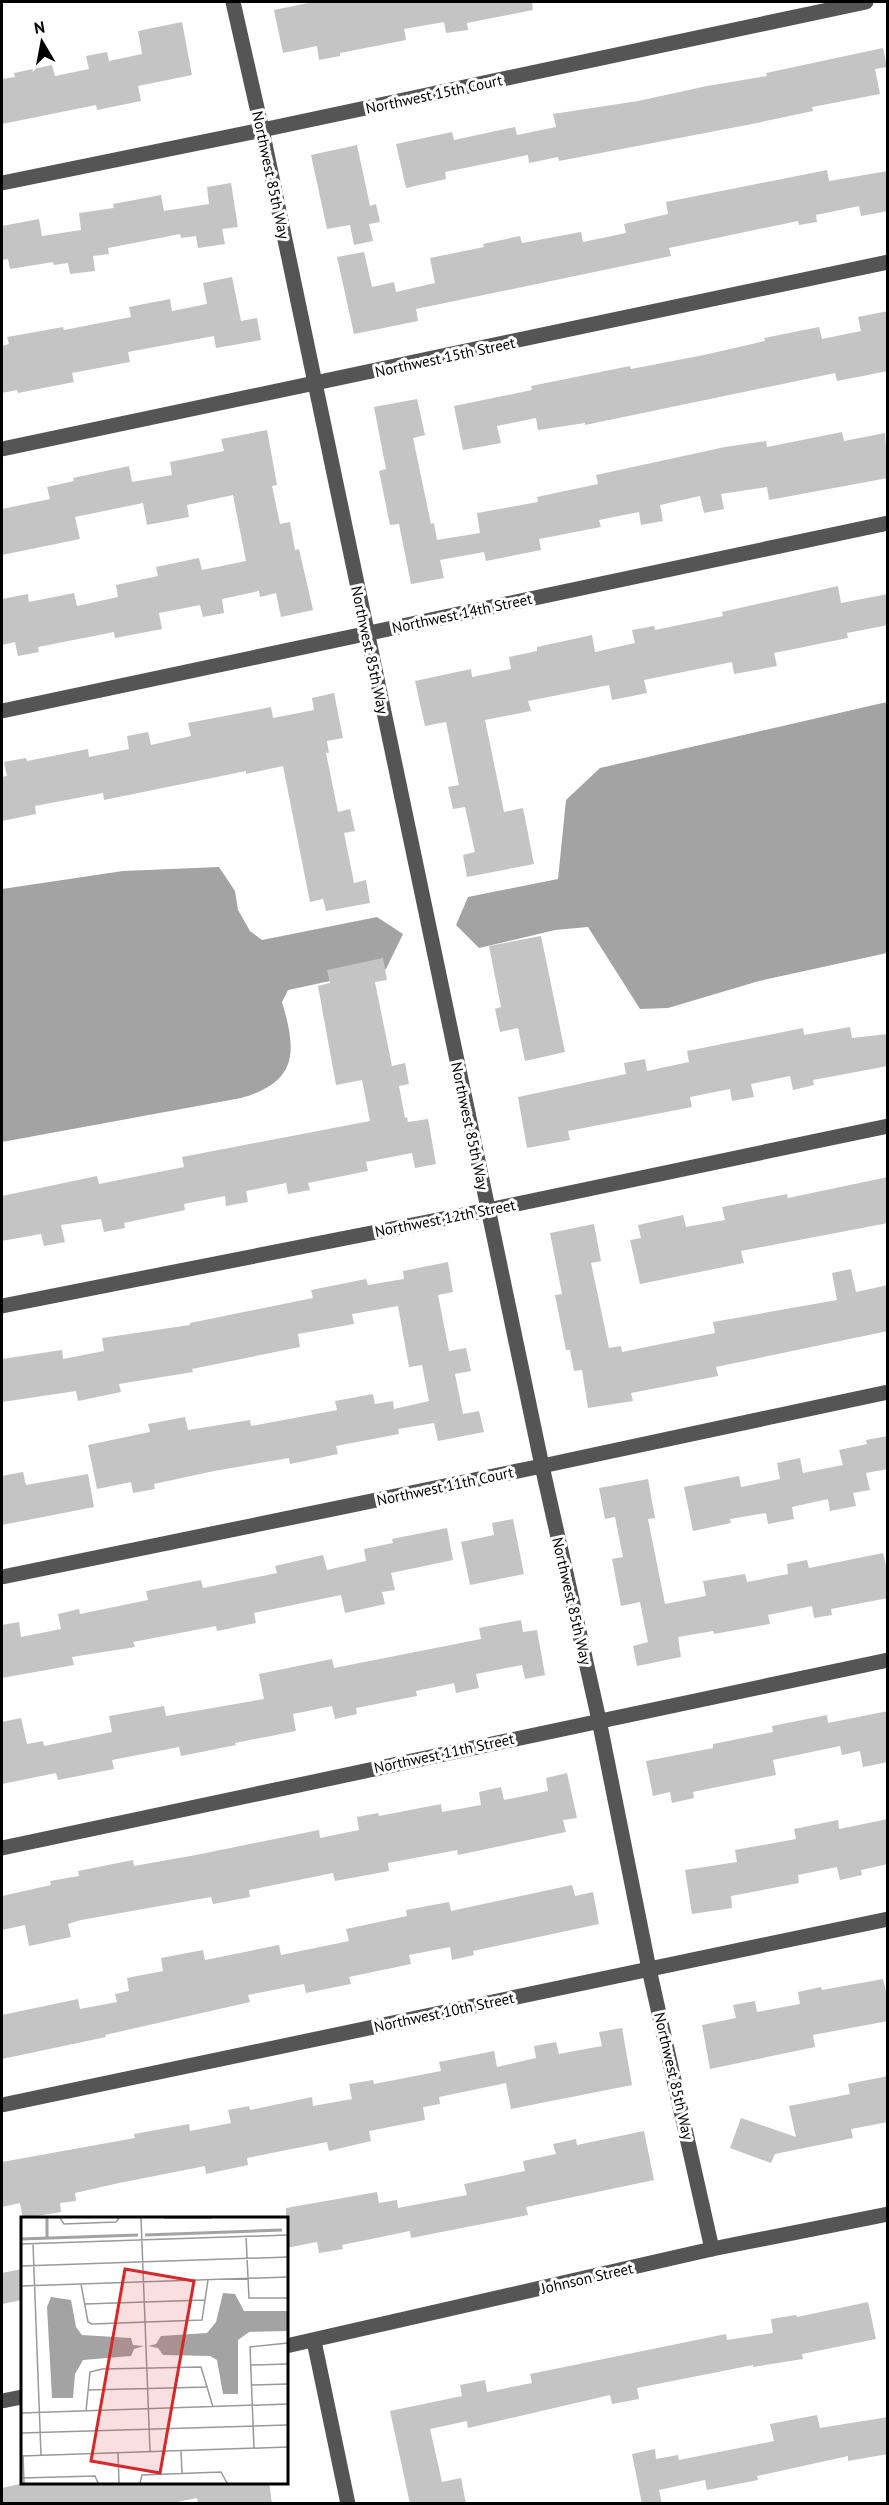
<svg xmlns="http://www.w3.org/2000/svg" width="889" height="2505" viewBox="0 0 889 2505" font-family="'PT Sans',sans-serif">
	<rect width="100%" height="100%" fill="#fff"/>
	<g fill="#a3a3a3">
		<path d="M887,702V953L759,981L668,1008L640,1009L588,927L555,930L479,948L456,925L468,897L558,879L566,800L600,768Z"/>
		<path d="M219,867L235,891L238,910L250,931L262,940L377,917L403,934L386,969L288,990L282,1002C297,1052 298,1082 241,1098L2,1142V889L123,871Z"/>
	</g>
	<g fill="#c4c4c4">
		<path d="M313,2H532L533,10L467,23L468,30L446,33L444,22L404,29L406,40L340,53V56L319,60L317,46L283,53L274,10Z"/>
		<path d="M182,22L192,75L138,86L141,101L97,110L96,105L2,124V79L15,77L14,73L52,65L55,76L89,69L86,56L107,52L109,61L142,54L138,31Z"/>
		<path d="M883,48L887,67L875,69L880,94L812,107L813,111L752,124L559,161L558,157L529,163L528,155L445,172L446,179L406,188L396,144L452,132L454,140L515,127L517,135L556,127L553,114L638,101L707,86L767,76L766,73Z"/>
		<path d="M357,145L370,206L376,204L380,222L369,224L373,241L354,245L350,225L327,229L311,155Z"/>
		<path d="M827,170L829,181L888,171V211L861,216L859,206L816,215L817,222L799,225L798,221L669,248L671,256L416,309L418,321L354,334L337,257L364,252L372,287L394,282L396,292L435,283L430,258L484,247L483,244L520,236L522,243L581,232L583,242L626,233L624,224L668,214L666,202Z"/>
		<path d="M231,183L238,227L222,229L225,244L198,248L196,236L181,238L180,234L108,248L109,254L93,256L95,271L70,274L68,263L54,265L53,262L10,269L8,259L2,260V226L39,219L42,236L81,230L79,213L114,208L113,204L161,195L164,211L209,204L207,187Z"/>
		<path d="M232,277L241,321L257,318L261,340L216,348L214,336L128,352L130,362L72,373L74,382L18,393L17,390L2,393V346L9,344L7,337L63,327L64,330L131,317L129,307L170,299L172,311L207,304L203,283Z"/>
		<path d="M888,311V371L837,381L835,373L585,425V423L538,430L536,418L497,426L501,443L463,450L454,406L532,390L531,386L630,366L631,369L704,355L765,341L764,338L819,327L822,339L861,331L858,317Z"/>
		<path d="M417,399L425,435L413,438L431,524L434,523L437,540L480,533L477,513L538,502L537,497L598,484L596,475L725,447L766,441L767,447L842,432L844,441L885,433L888,478L769,500L767,487L721,494L724,509L704,513L700,496L660,505L663,521L641,525L639,512L599,520L601,527L539,539L541,550L486,561L484,552L440,560L444,578L411,584L399,524L390,525L379,471L386,469L374,407Z"/>
		<path d="M267,430L277,485L272,486L280,524L290,522L295,550L299,549L313,610L281,617L276,593L260,597L259,591L222,599L224,613L203,617L200,605L159,613L162,629L115,638L114,632L38,647L39,652L18,656L15,642L2,645V599L28,594L29,602L74,593L77,606L118,597L116,585L158,576L156,567L199,558L202,570L246,561L233,495L187,505L189,517L147,525L143,503L75,517L80,539L2,555V509L50,499L47,487L74,481L73,478L129,466L132,482L172,475L170,462L224,451L221,439Z"/>
		<path d="M838,586L841,603L888,594V625L847,633L848,638L774,653L777,666L734,674L732,662L644,680L647,693L612,700L609,685L528,701L531,711L485,720L504,812L523,808L534,864L467,877L463,855L475,852L465,807L453,809L448,787L459,785L446,722L425,726L415,681L471,669L472,677L511,669L509,657L537,651V647L592,635L595,652L635,643L632,630L654,626L655,630L723,616L722,612Z"/>
		<path d="M334,693L343,738L327,741L329,753H326L338,812L350,809L355,831L344,833L354,883L366,880L370,903L326,911L323,899L310,902L283,766L246,774V771L104,800L103,793L35,806L36,814L2,821V777L7,776L4,762L26,758L27,761L88,749L89,757L129,749L127,736L148,732L151,745L191,736L188,723L271,707L273,718L314,710L312,698Z"/>
		<path d="M541,936L565,1052L525,1061L518,1028L500,1032L495,1009L501,1007L489,946Z"/>
		<path d="M383,958L387,980L375,982L392,1066L405,1063L409,1084L399,1086L405,1118L407,1117L408,1122L428,1119L436,1164L415,1168L412,1153L366,1162L368,1171L308,1183L310,1190L288,1194L286,1183L246,1191L248,1202L226,1206L225,1196L184,1204L185,1210L124,1223L125,1228L104,1232L101,1219L61,1225L65,1242L44,1246L41,1234L2,1241V1196L97,1176L99,1184L184,1167L182,1157L370,1121L362,1080L336,1085L318,986L330,983L327,970Z"/>
		<path d="M850,1027L852,1038L888,1034V1066L813,1080L814,1085L793,1090L790,1076L751,1084L754,1097L732,1101L730,1089L690,1097L692,1107L568,1131L570,1140L527,1148L518,1097L626,1074L624,1063L645,1059L647,1071L689,1062L687,1051L803,1028L804,1035Z"/>
		<path d="M888,1177V1223L741,1251L744,1263L640,1284L630,1240L641,1238L638,1225L683,1215L686,1227L725,1220L722,1207L787,1194L788,1198Z"/>
		<path d="M594,1224L601,1261L591,1263L609,1348L621,1346L622,1352L715,1333L713,1322L837,1300L832,1273L851,1269L856,1292L888,1285V1331L716,1367L718,1376L631,1393L633,1401L588,1408L582,1370L574,1371L570,1350H566L555,1295L562,1294L550,1233Z"/>
		<path d="M448,1262L453,1292L438,1295L449,1351L466,1348L471,1371L455,1374L463,1414L479,1411L484,1432L438,1441L434,1423L398,1429L399,1434L336,1446L338,1454L290,1464L289,1458L214,1471L154,1484L155,1489L133,1493L131,1482L97,1489L88,1445L150,1432L148,1424L185,1417L188,1430L250,1420L251,1426L337,1410L335,1401L373,1394L375,1404L393,1401L394,1409L429,1401L422,1365L409,1367L398,1306L352,1314L354,1324L298,1334L300,1347L192,1369L193,1372L119,1384L121,1392L78,1401L76,1391L2,1402V1359L62,1350L63,1359L104,1351L102,1338L190,1325V1323L313,1298L311,1290L366,1279L368,1285L404,1279L403,1271Z"/>
		<path d="M888,1436V1469L866,1473L870,1490L853,1493L856,1506L830,1511L828,1499L792,1507L794,1519L768,1524L766,1513L730,1519L731,1523L693,1531L684,1487L739,1476L741,1487L780,1479L777,1463L800,1458L803,1473L843,1465L839,1450L867,1444L866,1440Z"/>
		<path d="M23,1472L26,1485L88,1474L94,1507L2,1525V1476Z"/>
		<path d="M648,1479L655,1518L648,1519L665,1604L706,1596L703,1581L745,1574L747,1582L788,1574L787,1564L807,1560L809,1568L883,1553L888,1574V1598L831,1609L832,1615L814,1618L812,1606L768,1615L770,1624L714,1634L713,1631L678,1637L681,1657L637,1666L633,1646L648,1642L640,1602L621,1606L612,1559L623,1557L615,1517L605,1519L599,1488Z"/>
		<path d="M513,1519L524,1574L470,1585L461,1542L494,1535L492,1523Z"/>
		<path d="M447,1528L453,1560L391,1573L395,1590L382,1592L385,1604L345,1613L341,1595L254,1613L256,1623L217,1631L216,1626L133,1642L135,1647L72,1657L74,1665L2,1678V1625L19,1622L21,1637L61,1629L58,1614L79,1609L80,1614L148,1600L146,1591L201,1580L203,1588L277,1573L275,1566L323,1555L327,1570L366,1561L364,1549L393,1543L392,1539Z"/>
		<path d="M521,1620L523,1632L537,1630L545,1675L525,1679L522,1665L476,1674L479,1688L456,1693L454,1683L416,1691L417,1696L356,1708L357,1714L335,1719L332,1706L293,1714L296,1731L235,1743L236,1745L181,1756L179,1747L112,1760L114,1769L58,1780L56,1773L2,1784V1722L21,1718L27,1744L43,1741L44,1746L112,1732L109,1716L164,1706L166,1716L264,1699L259,1674L332,1659L334,1668L481,1639L479,1628Z"/>
		<path d="M888,1711V1762L863,1767L860,1751L842,1755L840,1746L773,1760L776,1775L693,1792L694,1798L672,1803L670,1792L653,1796L646,1761L713,1748V1744L773,1732L772,1726L827,1715L828,1723Z"/>
		<path d="M567,1773L577,1818L563,1820L566,1832L458,1855L457,1850L388,1863L389,1871L335,1881L333,1873L249,1890L250,1897L213,1904L211,1897L81,1920L68,1924L71,1937L29,1946L25,1925L2,1930V1896L51,1885L50,1881L79,1876L78,1871L133,1860L134,1866L196,1855L319,1830L320,1838L359,1830L357,1817L378,1813L379,1816L441,1804L442,1812L481,1805L479,1792L501,1787L504,1800L548,1791L546,1778Z"/>
		<path d="M888,1819V1864L861,1870L862,1875L840,1880L837,1867L798,1875L799,1883L731,1896L732,1908L692,1914L685,1870L737,1862L735,1850L796,1839L794,1829L838,1820L839,1829Z"/>
		<path d="M572,1885L575,1896L593,1892L599,1924L473,1951L474,1955L452,1960L450,1947L409,1955L411,1964L349,1977L351,1984L306,1993L304,1984L248,1995L250,2002L105,2035L106,2037L2,2059V2015L78,1999L80,2009L117,2002L115,1994L129,1991L127,1978L163,1971L161,1958L203,1950L205,1960L279,1945L281,1955L349,1941L346,1929L407,1916L406,1910L449,1902L451,1911Z"/>
		<path d="M883,1979L888,2000V2021L813,2035L815,2047L710,2069L702,2025L736,2018L733,2005L755,2001L757,2012L800,2004L798,1992L821,1987L822,1990Z"/>
		<path d="M622,2028L632,2085L511,2109L506,2083L439,2097L440,2104L423,2107L425,2120L369,2131L371,2141L329,2151L327,2142L247,2158L248,2165L206,2174L205,2166L119,2183L75,2193L76,2201L60,2203L61,2212L26,2218H23L20,2203L2,2207V2162L135,2138L134,2134L189,2124L190,2131L231,2123L228,2110L249,2106L250,2110L312,2097L313,2106L352,2099L349,2084L373,2080L374,2084L441,2071L439,2062L494,2051L497,2067L536,2058L534,2046L556,2042L559,2054L602,2046L599,2032Z"/>
		<path d="M888,2076V2122L851,2129L853,2138L775,2154L771,2163L730,2148L741,2118L796,2137L789,2106L850,2094L848,2084Z"/>
		<path d="M644,2131L654,2180L526,2207L528,2215L411,2238L410,2231L342,2245L343,2249L319,2253L317,2242L286,2248V2208L377,2192L379,2203L397,2200L398,2208L467,2195L464,2184L525,2171L523,2161L556,2154L553,2144L576,2139L577,2145Z"/>
		<path d="M22,2269V2300L2,2304V2273Z"/>
		<path d="M868,2302L876,2339L802,2354L803,2359L753,2367V2365L637,2388L639,2399L612,2404L610,2395L468,2428L467,2421L430,2429L442,2482L461,2478L466,2504H410L390,2411L462,2396L460,2385L485,2380L487,2392L532,2383L530,2374L726,2334L727,2340L773,2333L771,2319L796,2315L797,2317Z"/>
		<path d="M817,2415L820,2428L888,2417V2454L848,2461V2456L757,2476L758,2480L707,2490L705,2480L659,2490L662,2504H642L632,2454L655,2449L656,2459L678,2455L679,2460L774,2441L770,2424Z"/>
		<path d="M28,2482H269L272,2504H198L197,2498L167,2504H2V2488Z"/>
	</g>
	<g fill="none" stroke-linecap="round" stroke-linejoin="round">
		<g stroke="#555" stroke-width="15">
			<path d="M233,2L262,130L542,1466L599,1720L649,1969L712,2249"/>
			<path d="M2,183L262,130L866,2"/>
			<path d="M2,449L888,262"/>
			<path d="M2,711L888,523"/>
			<path d="M2,1306L488,1210L888,1126"/>
			<path d="M2,1577L542,1466L888,1392"/>
			<path d="M2,1848L888,1660"/>
			<path d="M2,2105L888,1919"/>
			<path d="M314,2341L348,2504"/>
			<path d="M286,2346L712,2249L888,2214"/>
			<path d="M2,2401L22,2397"/>
		</g>
	</g>
	<g text-anchor="middle" dominant-baseline="central" stroke-width="6" stroke-linejoin="round" paint-order="stroke">
		<g font-size="15" fill="#000" stroke="#fff">
			<text transform="translate(434 94) rotate(-12)">Northwest 15th Court</text>
			<text transform="translate(271 175) rotate(78)">Northwest 85th Way</text>
			<text transform="translate(445 357) rotate(-12)">Northwest 15th Street</text>
			<text transform="translate(462 613) rotate(-12)">Northwest 14th Street</text>
			<text transform="translate(370 650) rotate(78)">Northwest 85th Way</text>
			<text transform="translate(470 1126) rotate(78)">Northwest 85th Way</text>
			<text transform="translate(445 1218) rotate(-11)">Northwest 12th Street</text>
			<text transform="translate(445 1486) rotate(-12)">Northwest 11th Court</text>
			<text transform="translate(572 1601) rotate(77)">Northwest 85th Way</text>
			<text transform="translate(444 1753) rotate(-12)">Northwest 11th Street</text>
			<text transform="translate(444 2012) rotate(-12)">Northwest 10th Street</text>
			<text transform="translate(674 2076) rotate(77)">Northwest 85th Way</text>
			<text transform="translate(587 2278) rotate(-13)">Johnson Street</text>
		</g>
	</g>
	<g transform="translate(21 2217)">
		<rect width="267" height="267" fill="#fff"/>
		<path d="M202,76L214,77L223,94H267V114L228,115L217,123V177H202L196,143L189,139L142,138L137,131L127,129L135,127L140,119L186,116L195,105ZM30,80L50,83L55,110L61,118L110,121L112,128L123,129L113,132L110,139L62,143L54,157L52,181H31L26,90Z" fill="#a3a3a3"/>
		<path fill="none" stroke="#a3a3a3" stroke-width="3" d="M26,1V20M124,18L261,13M0,22L117,18"/>
		<path fill="none" stroke="#999" stroke-width="1.5" d="M39,1L43,7L95,5L98,1M120,1L129,234M143,1H191M225,19L228,81H267M0,27L267,18M12,27L20,238M0,49L267,40M60,67L67,105L71,107L181,103L187,63M0,69L267,60M64,87L184,83M230,148L267,147M230,168L267,167M67,173L187,170M65,194L69,155L81,152L180,150L192,190M0,196L267,187M0,216L267,208M233,231L229,130L267,126M160,234L161,256M97,236L98,266M0,239L267,230M2,239L3,266M0,261L74,259L77,266M119,266L121,258L200,255L206,266"/>
		<path fill="#d62828" fill-opacity="0.15" stroke="#d62828" stroke-width="3" d="M104,52L173,64L139,256L70,244Z"/>
		<rect width="267" height="267" fill="none" stroke="#000" stroke-width="3"/>
	</g>
	<rect width="889" height="2505" fill="none" stroke="#000000" stroke-width="6"/>
	<g transform="translate(42 42) rotate(350)" stroke="#ffffff" stroke-width="4.5" paint-order="stroke">
	<path d="M0-4.5L10 22L0 15L-10 22Z" fill="#000000"/>
	<text y="-9" font-size="16" font-weight="bold" text-anchor="middle" fill="#000000">N</text>
	</g>
</svg>
